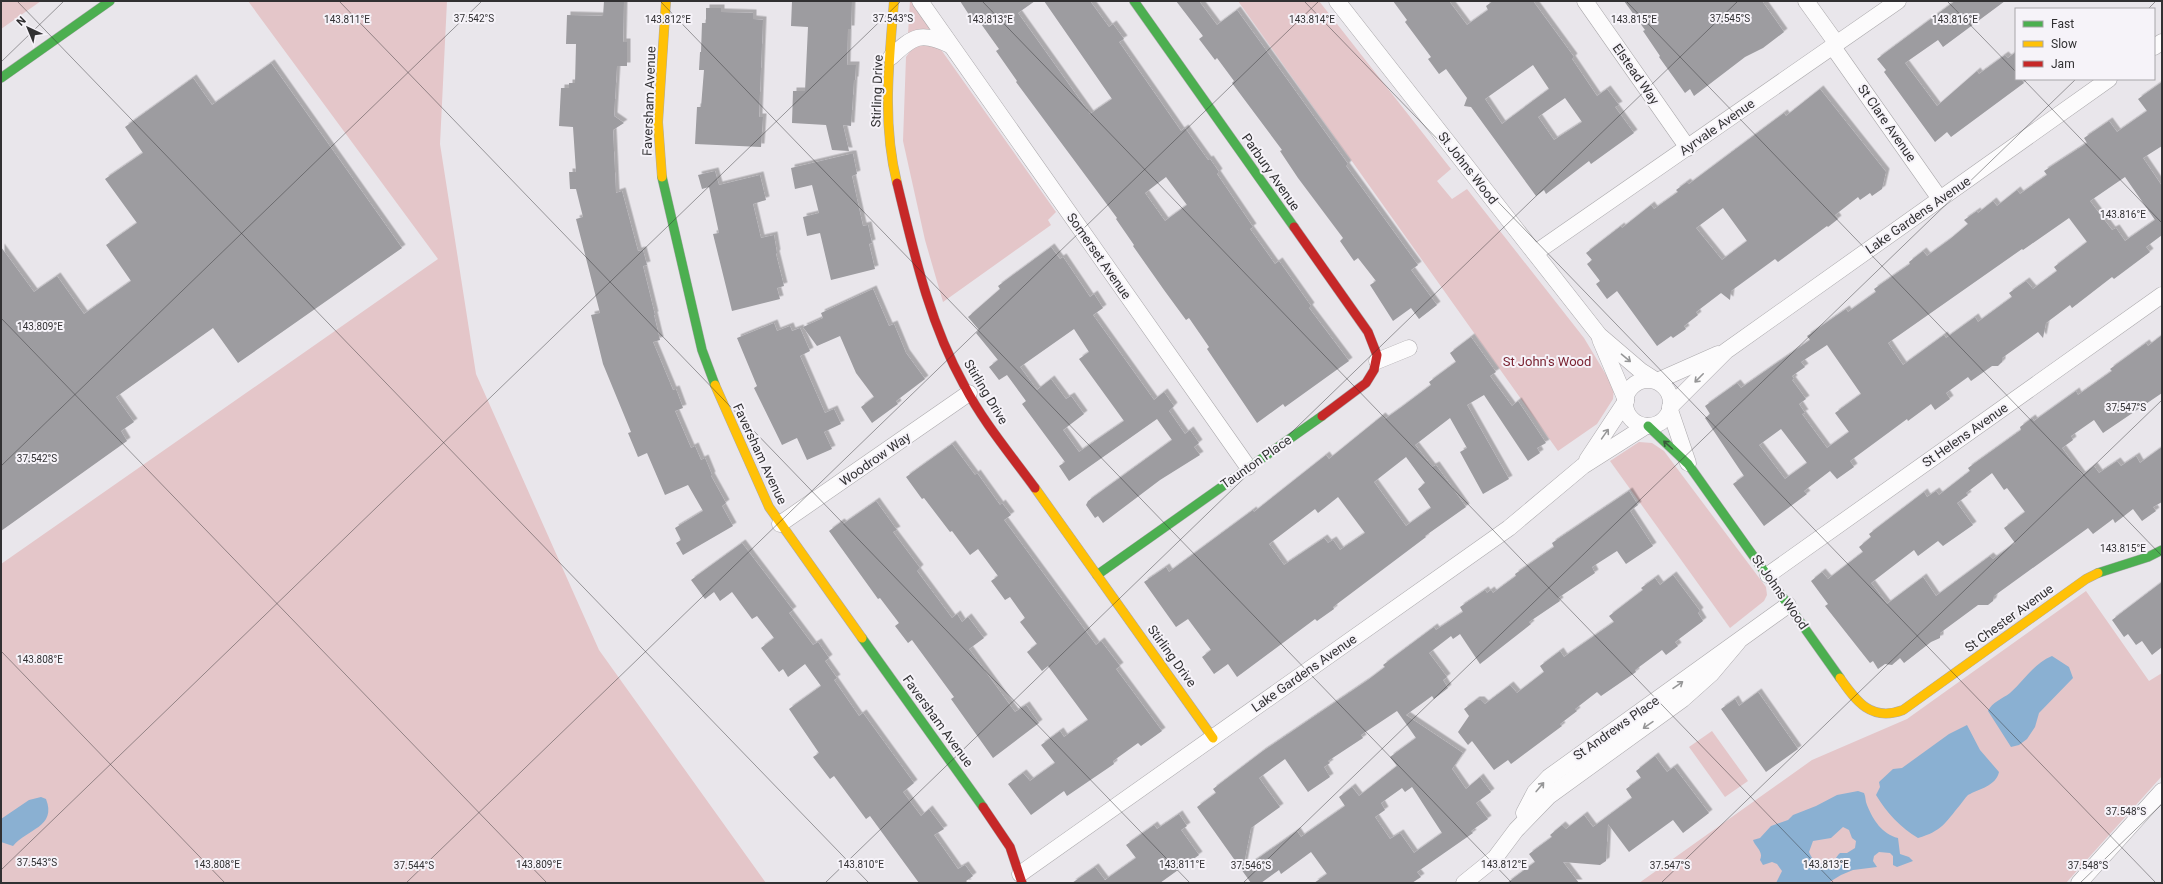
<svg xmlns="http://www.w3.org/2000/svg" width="2163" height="884" viewBox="0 0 2163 884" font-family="Roboto,sans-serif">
	<defs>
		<filter id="shadow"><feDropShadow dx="3.5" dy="-3.5" stdDeviation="0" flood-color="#0004"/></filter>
	</defs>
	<rect width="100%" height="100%" fill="#e9e6eb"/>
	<g fill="#e4c6c9">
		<path d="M1,1H41L1,29Z"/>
		<path d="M248,1H447L440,144L476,374L599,650L766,883H1V564L438,259Z"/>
		<path d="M910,1H917L940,32L908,34Z"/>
		<path d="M1238,1H1319L1451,169L1437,181L1452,199L1467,189L1584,338L1614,388L1613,399L1597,424L1558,451Z"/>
		<path d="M920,44L938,47L942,51L1056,212L1048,220L1051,225L943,302L925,240L903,141L906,57L913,47Z"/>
		<path d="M1639,442L1652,443L1664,451L1766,587L1767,595L1764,601L1730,628L1610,461Z"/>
		<path d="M2086,591L2149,681L2162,673V776L2066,883H1639L1812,760L1907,719Z"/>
		<path d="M1712,731L1748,781L1725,797L1689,747Z"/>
	</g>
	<g fill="#8ab0d2" fill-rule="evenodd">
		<path d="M2052,656L2069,667L2073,678L2039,713L2035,727L2027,739L2019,745L2011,747L1988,711C1992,702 2002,699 2010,693C2025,680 2033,664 2052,656Z"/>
		<path d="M1967,725L1980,750L1999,772C1996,786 1979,789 1968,795C1965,798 1963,801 1960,805C1945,823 1942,831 1918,838C1901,828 1886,812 1876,795L1880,787L1879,782L1893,769L1902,768L1949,734Z"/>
		<path d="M1858,791L1864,793C1866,797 1865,801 1867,805C1873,820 1882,834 1898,838L1900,854L1909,857L1913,861L1897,867L1893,865V856L1890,853L1879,852L1874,856L1873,861L1877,867L1853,870L1841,875L1828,883H1776L1782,871L1777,864L1772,862L1763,865L1760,860C1764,851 1755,847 1753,840L1760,838L1771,826L1788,820L1793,815L1816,806L1837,795ZM1843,827L1849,830L1852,838L1856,841L1855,848L1847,853H1840C1837,855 1837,858 1834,860C1824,868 1813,863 1809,852L1813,841L1831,838Z"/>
		<path d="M41,797L46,799C57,827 27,829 13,846L1,842V819L29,800Z"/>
	</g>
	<g fill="#9d9ca0" fill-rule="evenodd" filter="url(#shadow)">
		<path d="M604,1H624L623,42H627V66H617L614,116L624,123L613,130L616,193L622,191L638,251L643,250L647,265L643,266L655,315H654L660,340L653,342L673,390L676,389L683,408L675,411L691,448L695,446L701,460L705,458L712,475L711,476L726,503L722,506L733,526L683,555L676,543L681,540L675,528L703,511L688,485L665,495L647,453L638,457L628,433L631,432L603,364L591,315L600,313L576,219L583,217L576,189H570L569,172H576L573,127L559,126L561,88H569V83H575L576,44H566L567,15L603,16Z"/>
		<path d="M792,1H852L851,29H848L847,65H856L855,80H854L851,126L843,125L849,151L832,150L826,125L792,123L793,91H805L808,27L791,26Z"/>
		<path d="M960,1H1035L1018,13L1090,114L1112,99L1044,1H1090L1109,27L1113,24L1124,39L1119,42L1181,131L1185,128L1208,160L1210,159L1219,172L1217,174L1253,227L1250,229L1275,264L1279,261L1311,306L1309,308L1349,361L1285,407L1283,404L1257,423L1207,349L1209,347L1189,318L1186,320L1164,290L1133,246L1134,245L1116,219L1117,218L1016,82L1017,81L996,51L999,49L979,21L975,24ZM1166,177L1187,205L1165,221L1145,193Z"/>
		<path d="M1176,1H1199L1217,25L1237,10L1348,164L1346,166L1418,265L1411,270L1437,305L1419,319L1411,308L1393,321L1370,285L1376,281L1358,258L1354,261L1340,241L1343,238L1298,178L1280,151L1282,150L1232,83L1234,81L1217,58L1215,60L1199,39L1203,36Z"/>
		<path d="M1393,1H1449L1467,25L1488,10L1486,6L1493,1H1533L1574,57L1572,59L1597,96L1607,89L1619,105L1615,107L1634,133L1591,164L1589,161L1546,194L1544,190L1536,196L1471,107L1464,106L1467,98L1446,69L1439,74L1428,59L1431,57L1405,22L1407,20ZM1533,65L1549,89L1502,124L1485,99ZM1565,98L1582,122L1554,140L1538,117Z"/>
		<path d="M1624,1H1762L1784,32L1763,48L1745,57L1694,96L1690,89L1685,93L1659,57L1660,56L1643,31L1645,30Z"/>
		<path d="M1955,1H2005L1943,47L1938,40L1905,63L1937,106L1977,71L1979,74L2005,55L2008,58L2016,52V79H2021L2024,83L1951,137L1947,132L1935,142L1884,72L1886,70L1877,59Z"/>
		<path d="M706,8H721V12L753,13V19L763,20L759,117H763L761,147L695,144L697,107H701L704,70H699L700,52H701L702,23H706Z"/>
		<path d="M271,63L402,248L238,363L213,328L116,397L134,422L121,431L127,441L1,531V247L34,292L57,276L84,314L131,281L106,245L137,223L105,179L143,153L125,127L193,78L212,105Z"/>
		<path d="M2162,82V146L2143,158L2162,186V235L2146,247L2150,252L2114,279L2112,277L2072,308L2070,305L2046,323L2043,338L2038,332L2002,358V362L1998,366H1992L1971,381L1968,377L1946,393L1950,399L1935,410L1931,404L1908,421L1907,419L1850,461L1854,467L1837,479L1830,471L1804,491L1807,494L1764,526L1733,484L1744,476L1705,418L1710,414L1705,406L1737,383L1741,388L1810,340L1807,336L1846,309L1848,312L1876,292L1874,289L1910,264L1909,262L1923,251L1927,256L1949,240L1968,224L1964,220L1977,211L1978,213L1993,201L1997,206L2017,190L2020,194L2047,175L2044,171L2087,143L2084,138L2109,121L2117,132L2147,111L2138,99ZM2125,177L2155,220L2125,241L2116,228L2112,230L2090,201ZM2069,218L2087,242L2054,267L2057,271L2033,289L2026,281L2009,293L2012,297L1978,322L1975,317L1946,338L1944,335L1903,365L1888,343L2022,249L2023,250ZM1827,345L1861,394L1835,413L1849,432L1827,448L1802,414L1805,413L1799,404L1806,399L1792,380L1794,379L1792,376L1805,367L1801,362ZM1781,429L1807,463L1785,479L1759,445Z"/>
		<path d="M1820,89L1886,172L1882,189L1872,196L1870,193L1860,200L1858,197L1835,215L1838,219L1828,227L1827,226L1778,262L1775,259L1731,291L1730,300L1721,293L1696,312L1698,315L1684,326L1686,329L1673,338L1671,336L1657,346L1617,291L1607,299L1596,284L1600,281L1587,264L1592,260L1586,253L1621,226L1622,228L1651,205L1654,209L1678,192L1676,190L1687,182L1689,184L1784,113L1786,116ZM1723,208L1747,241L1722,260L1696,228Z"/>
		<path d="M850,154H853L857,174L852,176L863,226L868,225L872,243L869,244L875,269L831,280L820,233L807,236L803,217L819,213L812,185L795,189L791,168Z"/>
		<path d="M715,171L719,185L760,175L766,200L753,204L761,238L774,235L777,253L776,254L784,286L777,288L780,299L732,311L713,234L719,233L709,187L702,189L698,175Z"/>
		<path d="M1051,247L1060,259L1063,257L1090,297L1094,294L1103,308L1093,315L1154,400L1164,392L1174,406L1169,411L1185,434L1190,430L1199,443L1194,447L1200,455L1160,480L1103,523L1098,516L1095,518L1086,505L1088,501L1172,440L1157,419L1069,481L1059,466L1065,462L1022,404L1026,401L1007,375L999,380L989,367L998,360L976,333L979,330L968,317L1000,289L998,286ZM1074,329L1089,352L1079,359L1124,421L1079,452L1063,430L1084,414L1071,396L1066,399L1051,379L1037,390L1020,367Z"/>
		<path d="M873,289L889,326L894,324L906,353L925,379L896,401L898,404L872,423L861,407L874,397L856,373L840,336L817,346L803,327L823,318L821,313Z"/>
		<path d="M774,323L777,331L790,326L792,331L800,328L810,351L800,356L825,413L834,409L841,424L824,432L832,449L807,460L797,438L782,445L754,388L757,386L737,338Z"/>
		<path d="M2162,335V393L2103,433L2094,420L2071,436L2073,440L2062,448L2082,475L2094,466L2099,473L2117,461L2121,466L2136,456L2140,463L2162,447V502L2153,507L2156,511L2142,521L2133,509L2115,523L2113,519L2093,534L2088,528L1994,596L1993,601L1988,605H1978L1940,633V638L1931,642L1904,663L1900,658L1892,665L1885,664L1878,669L1873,661L1870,663L1825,606L1828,604L1811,581L1822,572L1828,579L1863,552L1859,547L1871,537L1869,534L1911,502L1924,492L1927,497L1936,491L1939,495L1970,471L1968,468L2021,430L2020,427L2032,418L2034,421L2076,391L2078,395L2112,371L2110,369L2146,343L2148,346ZM1992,473L2004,490L2007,488L2025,512L2004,528L2015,543L1993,559L1990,556L1936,596L1923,577L1887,604L1871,583L1914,550L1918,556L1938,541L1943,546L1973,525L1957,503L1968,495L1966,493Z"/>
		<path d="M1471,337L1496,372L1490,376L1512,406L1518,401L1546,443L1537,448L1540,453L1528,461L1484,395L1467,405L1509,479L1483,494L1460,452L1467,448L1450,418L1415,445L1432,467L1436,465L1466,507L1425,536L1426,537L1333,607L1334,609L1317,621L1315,619L1237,677L1228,664L1214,674L1202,657L1211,650L1188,619L1176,627L1144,582L1166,567L1169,572L1253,510L1254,512L1326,455L1329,459L1382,416L1385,419L1399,409L1431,385L1429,382L1456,362L1450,353ZM1406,457L1425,483L1418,489L1431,508L1406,526L1374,482ZM1338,497L1365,533L1340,550L1333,540L1328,543L1324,538L1284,565L1269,544L1315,509L1318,513Z"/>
		<path d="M952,444L975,475L977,473L1000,505L1002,503L1011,515L1004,520L1096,645L1101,641L1120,666L1116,669L1162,731L1141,746L1138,743L1113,761L1114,764L1067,796L1064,791L1031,815L1008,784L1023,773L1030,781L1055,763L1041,745L1060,731L1064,737L1088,720L1048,666L1042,671L1027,652L1037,644L1020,622L1025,618L1010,597L1005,600L991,581L998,576L978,549L970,555L952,531L950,532L924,498L922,499L906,477Z"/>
		<path d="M1629,491L1638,505L1630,511L1653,546L1626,564L1617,551L1592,567L1595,573L1558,598L1560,601L1529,622L1531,624L1480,664L1460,634L1453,639L1451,636L1429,653L1447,677L1443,680L1448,688L1434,699L1432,696L1406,715L1463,753L1452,769L1466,789L1480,777L1491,792L1476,803L1488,819L1471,831L1473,833L1417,872L1421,877L1412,883H1314L1327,874L1311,852L1281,874L1279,870L1261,883H1251L1197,807L1216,793L1213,789L1263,751L1368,680L1385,667L1383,665L1434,627L1436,630L1463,612L1460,607L1485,590L1487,593L1491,590L1493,593L1516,576L1515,574L1554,547L1552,543ZM1397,711L1416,738L1390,757L1397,766L1359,796L1352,787L1339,797L1345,806L1301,837L1297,831L1243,869L1251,828L1280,807L1259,778L1285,759L1308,792L1330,777L1324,767L1330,763L1328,761L1363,738L1361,735ZM1412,787L1442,833L1414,853L1400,833L1390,839L1375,817L1385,810L1381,803L1402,788L1405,792Z"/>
		<path d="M876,501L897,530L893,532L920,568L917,571L952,618L957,614L962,622L968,617L984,638L969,649L1015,712L1026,705L1039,723L993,758L951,699L954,697L912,640L908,643L895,626L899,623L880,598L878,599L829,531L841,522L843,524Z"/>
		<path d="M742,543L793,610L789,613L813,645L818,642L829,658L825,661L837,678L834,680L859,716L863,713L914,783L903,792L921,816L929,809L944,829L934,835L958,869L965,865L973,876L966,881L968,883H919L870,816L866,819L834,776L830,779L813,757L819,753L789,709L821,686L805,664L788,677L783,669L779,672L761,648L774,638L757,616L752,619L732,592L720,601L714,592L705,599L691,580Z"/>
		<path d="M1673,575L1700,611L1698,613L1703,621L1675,642L1678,646L1666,655L1662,650L1635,670L1636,672L1601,696L1597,692L1575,709L1577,711L1560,724L1562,726L1511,764L1508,760L1494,770L1472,741L1468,745L1458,732L1469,716L1464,709L1476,700H1481L1485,704L1510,685L1517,693L1544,672L1540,666L1560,651L1564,657L1614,622L1609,616L1643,590L1641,588L1655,578L1660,585Z"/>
		<path d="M2162,582V647L2152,655L2142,641L2136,645L2128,634L2124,637L2112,620Z"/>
		<path d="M1758,692L1798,749L1766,772L1721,709L1735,699L1739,706Z"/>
		<path d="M1655,756L1667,772L1674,767L1709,813L1683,833L1673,820L1629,852L1608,824L1606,861L1600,865L1563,862L1579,883H1507L1535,862L1529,854L1552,837L1550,835L1562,825L1566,829L1584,815L1593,827L1632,798L1626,789L1641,778L1636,771Z"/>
		<path d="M1179,814L1187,826L1181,830L1199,855L1160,883H1072L1095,867L1105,880L1136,858L1126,845L1154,825L1157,829Z"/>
	</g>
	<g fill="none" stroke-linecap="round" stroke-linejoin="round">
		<g stroke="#aba9ac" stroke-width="17">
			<g id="street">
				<path d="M920,1L1248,467"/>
				<path d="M1337,1L1599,335L1641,371L1655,380"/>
				<path d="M1585,1L1688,148"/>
				<path d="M1806,1L1837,44"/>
				<path d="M1833,47L1940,199"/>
				<path d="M2154,47L2162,42"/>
				<path d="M891,57C913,36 921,31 950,45"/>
				<path d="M1535,253L1898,1"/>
				<path d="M1600,339L1626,400"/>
				<path d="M1377,361L1409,348"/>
				<circle cx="1648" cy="403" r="23"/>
				<path d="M1657,381L1718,354"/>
				<path d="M1670,407L1726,351L2109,79"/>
				<path d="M1670,410L1688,463"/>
				<path d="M1587,460L1626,401"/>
				<path d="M780,524L969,393"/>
				<path d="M1768,575L2162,295"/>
				<path d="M1524,813L1535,792L1549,777L1788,605"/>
				<path d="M1020,874L1509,528L1583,466L1646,426"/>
				<path d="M1464,883L1495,858L1516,830L1549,796L1683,699L1711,674L1738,642"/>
				<path d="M2079,883L2162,791"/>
			</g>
		</g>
		<g stroke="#aba9ac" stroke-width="10">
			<g id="fast">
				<path d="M1134,1L1294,227"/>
				<path d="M1,78L110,1"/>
				<path d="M662,177L702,350L715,385"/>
				<path d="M1648,426L1688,464L1840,678"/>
				<path d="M2098,573L2148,557L2162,550"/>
				<path d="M1097,575L1322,416"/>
				<path d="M862,638L983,807"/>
			</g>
		</g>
		<g stroke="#aba9ac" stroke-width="10">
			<g id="slow">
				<path d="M894,1C889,62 882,123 897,183"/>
				<path d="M662,177L658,122L666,1"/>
				<path d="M715,385L769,507L862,638"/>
				<path d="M1035,488L1213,738"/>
				<path d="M1840,678C1856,701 1871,722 1903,710L2086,579L2098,573"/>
			</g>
		</g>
		<g stroke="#aba9ac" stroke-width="10">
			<g id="jam">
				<path d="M897,183C914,253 929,322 964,385C983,422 1011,455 1035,488"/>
				<path d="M1294,227L1368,332L1377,355L1374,370L1366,383L1322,416"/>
				<path d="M983,807L1010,847L1022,883"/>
			</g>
		</g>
		<use href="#street" stroke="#fcfbfc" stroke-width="16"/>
		<use href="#fast" stroke="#4caf50" stroke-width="9"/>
		<use href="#slow" stroke="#ffc107" stroke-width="9"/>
		<use href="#jam" stroke="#c62828" stroke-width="9"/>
	</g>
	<defs><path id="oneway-shaft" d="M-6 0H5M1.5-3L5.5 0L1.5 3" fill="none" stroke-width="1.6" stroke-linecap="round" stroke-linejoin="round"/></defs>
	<g stroke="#969697">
		<use href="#oneway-shaft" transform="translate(1626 358) rotate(40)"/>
		<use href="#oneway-shaft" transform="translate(1699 378) rotate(135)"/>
		<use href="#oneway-shaft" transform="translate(1605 434) rotate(-55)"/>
		<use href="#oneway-shaft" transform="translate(1678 685) rotate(-35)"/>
		<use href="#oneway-shaft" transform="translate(1648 725) rotate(145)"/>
		<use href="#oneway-shaft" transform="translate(1540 787) rotate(-50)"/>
	</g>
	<use stroke="#3a5c3c" href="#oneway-shaft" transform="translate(1668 445) rotate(-138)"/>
	<path fill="none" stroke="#313032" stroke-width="1" stroke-opacity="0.45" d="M17,1L869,883M339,1L1190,883M660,1L1512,883M982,1L1834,883M1304,1L2156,883M1626,1L2162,556M1947,1L2016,72M2148,9L2156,1M1,62L64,1M2023,79L2162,223M1,318L547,883M1,466L482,1M1,651L225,883M1,870L901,1M406,883L1319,1M825,883L1738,1M1243,883L2076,79M1661,883L2162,400M2080,883L2162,804"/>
	<g text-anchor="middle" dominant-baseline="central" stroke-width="4" stroke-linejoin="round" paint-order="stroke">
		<g font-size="13" fill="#313032" stroke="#f6f3f9">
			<text transform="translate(1636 74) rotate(55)">Elstead Way</text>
			<text transform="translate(877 91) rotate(-88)">Stirling Drive</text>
			<text transform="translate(649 101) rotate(-88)">Faversham Avenue</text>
			<text transform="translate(1887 123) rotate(55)">St Clare Avenue</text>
			<text transform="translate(1717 127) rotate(-35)">Ayrvale Avenue</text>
			<text transform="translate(1468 168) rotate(52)">St Johns Wood</text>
			<text transform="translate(1271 172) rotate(55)">Parbury Avenue</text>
			<text transform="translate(1918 215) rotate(-35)">Lake Gardens Avenue</text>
			<text transform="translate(1099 256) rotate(55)">Somerset Avenue</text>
			<text transform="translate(986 392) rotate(59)">Stirling Drive</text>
			<text transform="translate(1965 435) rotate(-35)">St Helens Avenue</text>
			<text transform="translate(760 454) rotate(65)">Faversham Avenue</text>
			<text transform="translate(875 459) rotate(-35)">Woodrow Way</text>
			<text transform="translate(1256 462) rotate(-35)">Taunton Place</text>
			<text transform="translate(1780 592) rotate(55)">St Johns Wood</text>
			<text transform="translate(2009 618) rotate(-36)">St Chester Avenue</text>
			<text transform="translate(1172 656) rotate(54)">Stirling Drive</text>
			<text transform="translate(1304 673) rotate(-35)">Lake Gardens Avenue</text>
			<text transform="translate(938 721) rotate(54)">Faversham Avenue</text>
			<text transform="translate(1616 728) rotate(-35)">St Andrews Place</text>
		</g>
		<g font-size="13" fill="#7a2331" stroke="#f6f3f9">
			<text x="1547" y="361">St John's Wood</text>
		</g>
	</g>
	<g font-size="10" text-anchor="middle" fill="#313032" stroke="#f6f3f9" stroke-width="4" stroke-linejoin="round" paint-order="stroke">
		<text x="474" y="22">37.542°S</text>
		<text x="893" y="22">37.543°S</text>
		<text x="1730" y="22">37.545°S</text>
		<text x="1634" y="23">143.815°E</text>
		<text x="1955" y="23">143.816°E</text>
		<text x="347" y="23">143.811°E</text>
		<text x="668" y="23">143.812°E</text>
		<text x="990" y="23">143.813°E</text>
		<text x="1312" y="23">143.814°E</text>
		<text x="2123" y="218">143.816°E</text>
		<text x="40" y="330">143.809°E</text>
		<text x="2126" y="411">37.547°S</text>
		<text x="37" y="462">37.542°S</text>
		<text x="2123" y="552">143.815°E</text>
		<text x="40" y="663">143.808°E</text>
		<text x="2126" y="815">37.548°S</text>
		<text x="37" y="866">37.543°S</text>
		<text x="217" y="868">143.808°E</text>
		<text x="539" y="868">143.809°E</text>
		<text x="861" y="868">143.810°E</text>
		<text x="1182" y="868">143.811°E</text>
		<text x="1504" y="868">143.812°E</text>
		<text x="1826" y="868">143.813°E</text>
		<text x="414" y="869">37.544°S</text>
		<text x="1251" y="869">37.546°S</text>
		<text x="1670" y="869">37.547°S</text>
		<text x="2088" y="869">37.548°S</text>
	</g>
	<rect width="2163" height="884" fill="none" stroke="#313032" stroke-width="4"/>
	<rect x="2015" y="8" width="140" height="72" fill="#f6f3f9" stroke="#a7a5a9"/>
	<rect x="2023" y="21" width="20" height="6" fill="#4caf50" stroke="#a7a5a9"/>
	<text x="2051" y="28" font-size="12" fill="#313032">Fast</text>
	<rect x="2023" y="41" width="20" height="6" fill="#ffc107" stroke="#a7a5a9"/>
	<text x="2051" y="48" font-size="12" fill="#313032">Slow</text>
	<rect x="2023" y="61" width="20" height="6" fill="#c62828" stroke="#a7a5a9"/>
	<text x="2051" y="68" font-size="12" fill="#313032">Jam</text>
	<g transform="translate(28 28) rotate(316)" stroke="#f6f3f9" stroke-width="3" paint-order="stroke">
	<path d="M0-3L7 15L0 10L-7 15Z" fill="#313032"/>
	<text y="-6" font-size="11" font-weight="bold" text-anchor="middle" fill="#313032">N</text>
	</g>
</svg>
